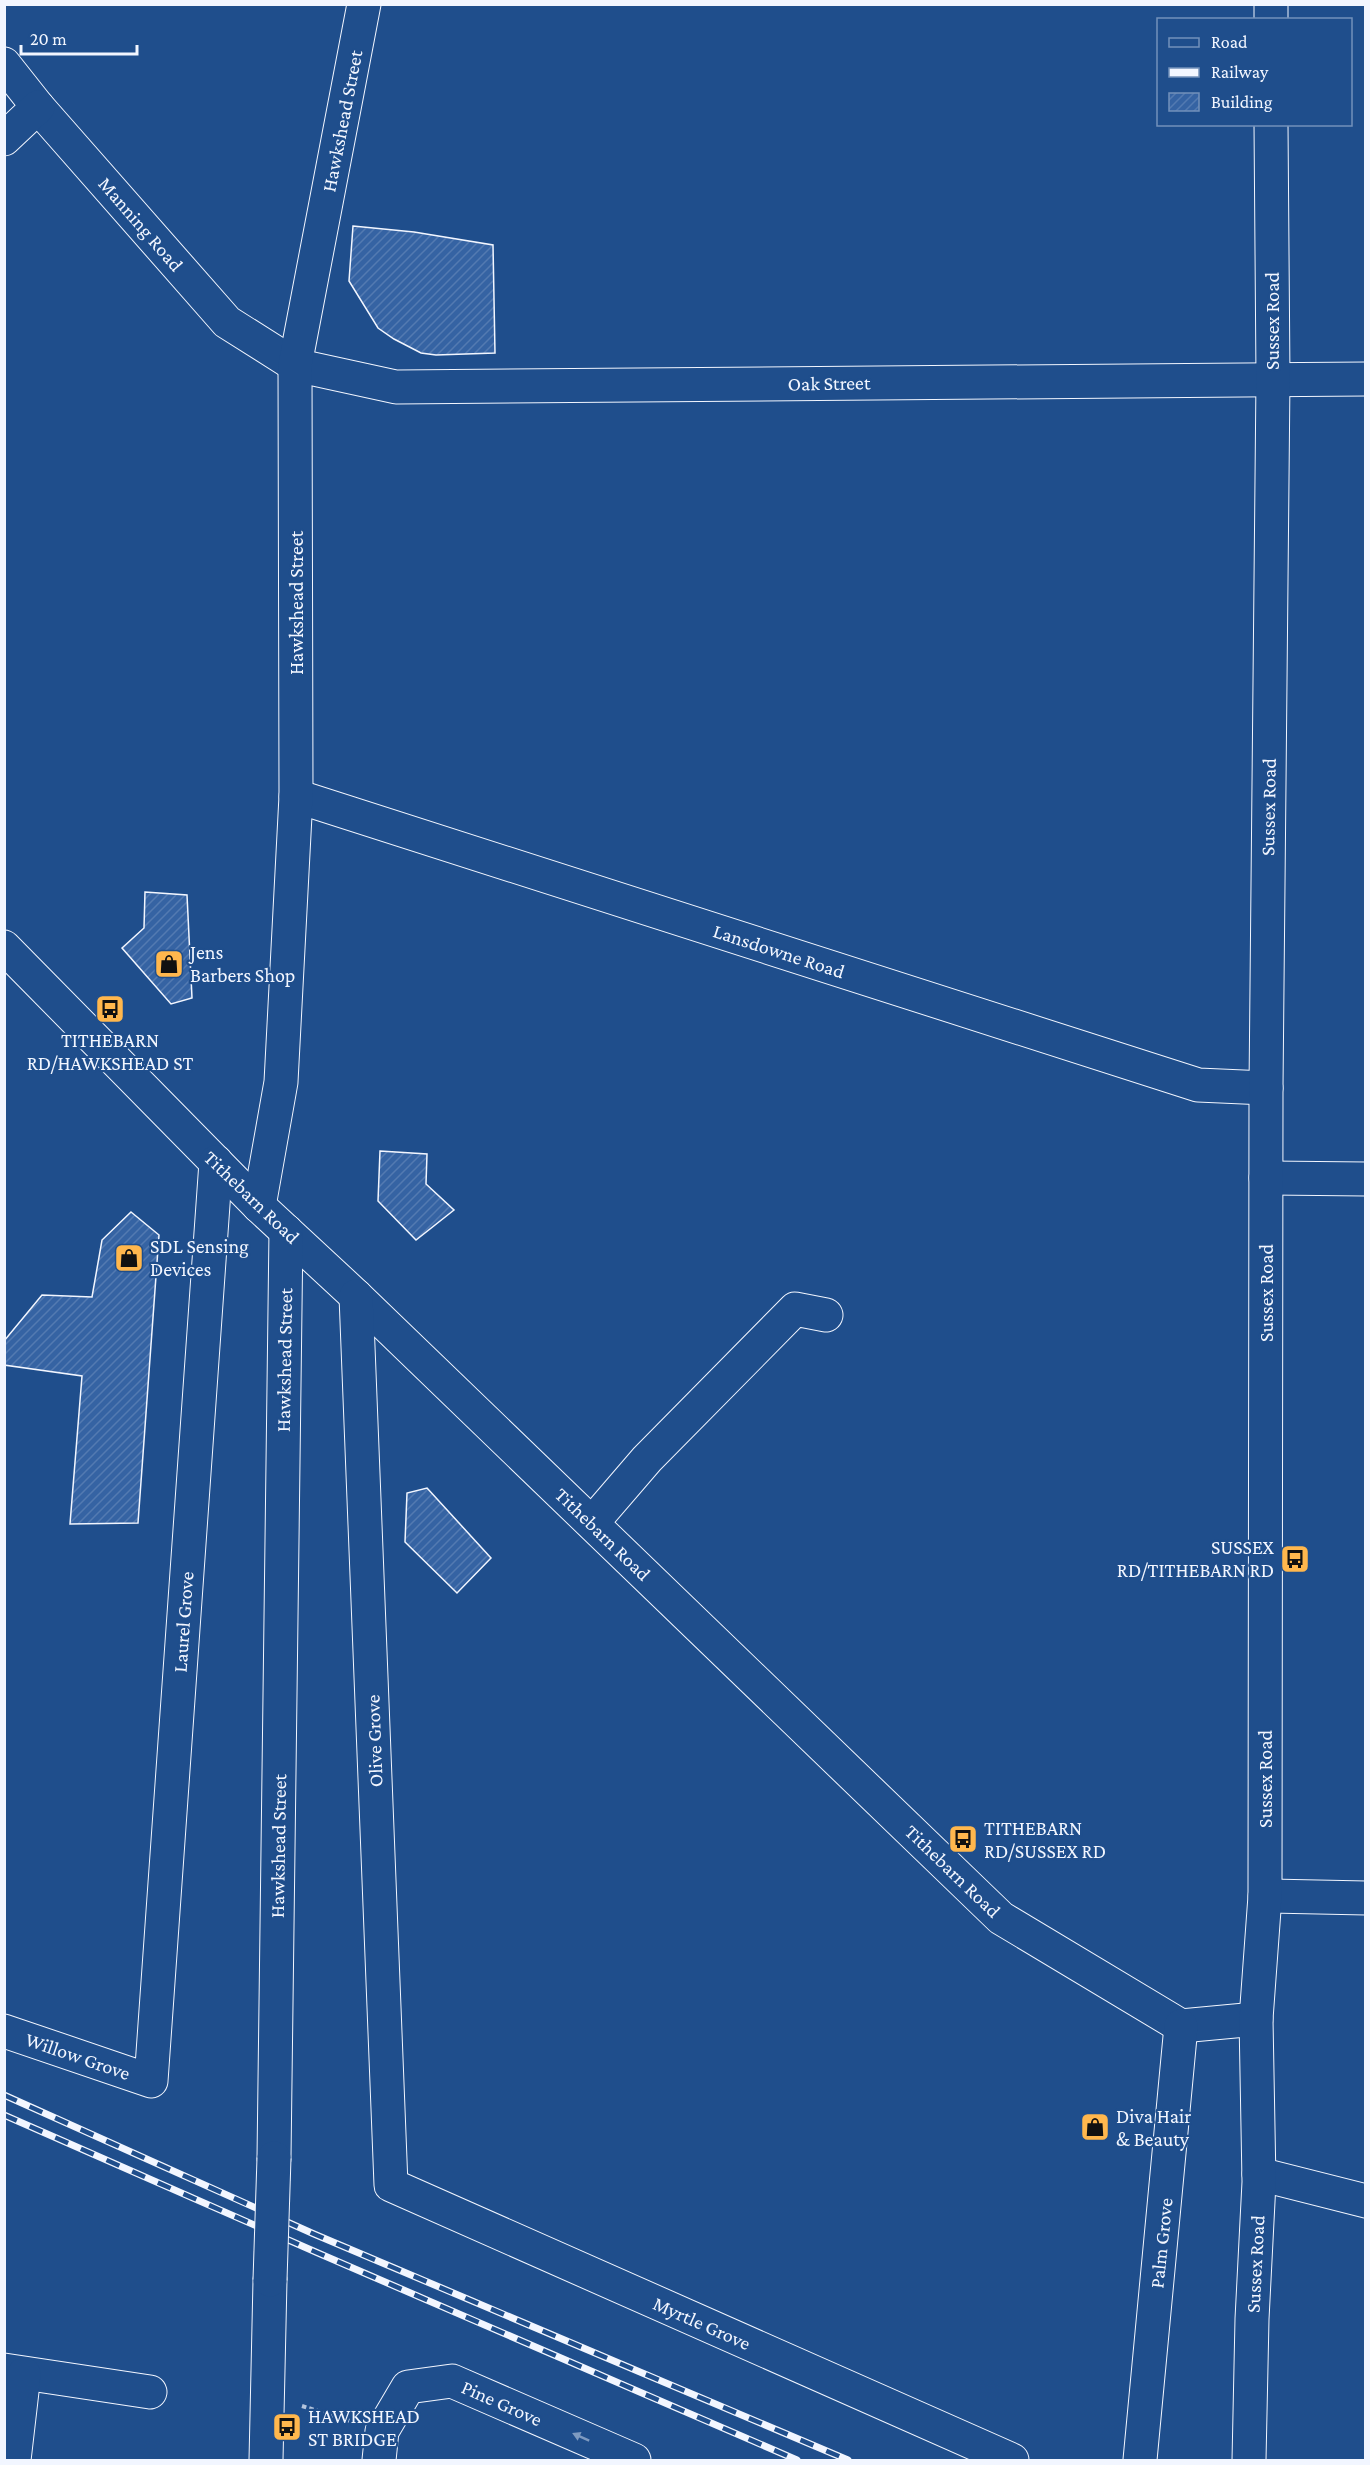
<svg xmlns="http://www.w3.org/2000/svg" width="1370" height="2465" viewBox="0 0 1370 2465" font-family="'Crimson Pro',serif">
	<defs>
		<pattern id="building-hatch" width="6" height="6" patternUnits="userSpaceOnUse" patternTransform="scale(1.5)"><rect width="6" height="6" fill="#3563a3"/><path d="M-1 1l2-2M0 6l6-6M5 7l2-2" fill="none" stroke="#537ab1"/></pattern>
	</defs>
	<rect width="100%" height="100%" fill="#1f4e8c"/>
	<g fill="url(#building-hatch)" stroke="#f2f6ff" stroke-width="1.5">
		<path d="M353,226L414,232L493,245L495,353L436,355L421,353L394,339L378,328L349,281Z"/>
		<path d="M145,892L187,895L192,998L171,1004L122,948L144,928Z"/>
		<path d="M380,1151L427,1154L426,1184L454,1210L416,1240L378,1201Z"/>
		<path d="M131,1212L159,1235L138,1523L70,1524L82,1376L4,1365V1341L42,1295L92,1297L102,1240Z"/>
		<path d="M427,1488L491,1558L457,1593L405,1542L407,1493Z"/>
	</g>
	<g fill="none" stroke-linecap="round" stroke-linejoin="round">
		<g stroke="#f2f6ff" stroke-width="35">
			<g id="minor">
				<path d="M1271,4V20"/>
				<path d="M4,64L38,107L227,322L295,365L396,387L1366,379"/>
				<path d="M4,139L38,107"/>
				<path d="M296,796L1198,1085L1266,1088"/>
				<path d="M4,947L259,1206L356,1296L1001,1918L1181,2026L1256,2019"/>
				<path d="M1266,1178L1366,1179"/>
				<path d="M259,1206L281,1082L296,796L295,365L364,4"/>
				<path d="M356,1296L391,2185L1012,2460"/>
				<path d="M592,1523L647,1459L795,1309L826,1315"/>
				<path d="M1265,1896L1366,1898"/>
				<path d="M4,2031L151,2081L216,1162"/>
				<path d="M274,2158L286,1231"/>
				<path d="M1259,2174L1366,2201"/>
				<path d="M4,2370L150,2392"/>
				<path d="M14,2460L24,2374"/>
				<path d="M266,2460L270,2280"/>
				<path d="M379,2460L382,2431L408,2387L452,2381L634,2460"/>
				<path d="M1140,2460L1181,2026"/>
				<path d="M1249,2460L1252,2319L1259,2182L1256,2019L1265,1896L1266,1088L1273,378L1271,124"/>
			</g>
		</g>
		<path stroke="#b3c4dc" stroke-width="4" stroke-dasharray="4.5 3" stroke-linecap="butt" d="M302,2406L350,2421"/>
		<use href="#minor" stroke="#1f4e8c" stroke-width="33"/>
		<g stroke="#f2f6ff" stroke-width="7">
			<g id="rail">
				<path d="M4,2095L314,2234L848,2460"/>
				<path d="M4,2115L318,2253L797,2460"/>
			</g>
		</g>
		<use href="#rail" stroke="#1f4e8c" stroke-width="4.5" stroke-dasharray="14" stroke-linecap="butt"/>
		<g stroke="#f2f6ff" stroke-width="35" stroke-linecap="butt">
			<path id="minor-bridge" d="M270,2280L274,2158"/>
		</g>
		<use href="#minor-bridge" stroke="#1f4e8c" stroke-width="33"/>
	</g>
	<defs><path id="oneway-solid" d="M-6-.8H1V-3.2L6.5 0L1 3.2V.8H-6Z" transform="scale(1.5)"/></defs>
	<use fill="#7e9ac0" href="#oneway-solid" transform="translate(581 2437) rotate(-156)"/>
	<defs>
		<g id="shop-square" transform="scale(1.5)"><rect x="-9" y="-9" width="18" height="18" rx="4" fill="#ffb74d" stroke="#1f4e8c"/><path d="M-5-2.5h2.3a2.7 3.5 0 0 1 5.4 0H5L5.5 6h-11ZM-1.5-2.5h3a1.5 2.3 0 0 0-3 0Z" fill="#111"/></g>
		<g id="bus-square" transform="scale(1.5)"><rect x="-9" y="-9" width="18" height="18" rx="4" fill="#ffb74d" stroke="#1f4e8c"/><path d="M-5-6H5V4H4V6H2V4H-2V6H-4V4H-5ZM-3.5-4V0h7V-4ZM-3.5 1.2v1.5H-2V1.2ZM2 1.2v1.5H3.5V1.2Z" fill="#111"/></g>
	</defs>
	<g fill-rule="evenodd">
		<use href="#shop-square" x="169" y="964"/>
		<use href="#bus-square" x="110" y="1009"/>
		<use href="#shop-square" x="129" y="1258"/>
		<use href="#bus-square" x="1295" y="1559"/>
		<use href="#bus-square" x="963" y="1839"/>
		<use href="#shop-square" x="1095" y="2127"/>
		<use href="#bus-square" x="287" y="2427"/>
	</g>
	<g text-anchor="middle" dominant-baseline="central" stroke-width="4.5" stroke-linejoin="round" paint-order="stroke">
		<g font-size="20" fill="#f2f6ff" stroke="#1f4e8c">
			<text transform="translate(342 121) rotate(-79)">Hawkshead Street</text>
			<text transform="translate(141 224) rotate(49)">Manning Road</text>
			<text transform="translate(1272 321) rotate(-90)">Sussex Road</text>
			<text transform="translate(829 383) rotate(-1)">Oak Street</text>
			<text transform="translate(296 603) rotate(-90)">Hawkshead Street</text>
			<text transform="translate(1268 807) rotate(-89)">Sussex Road</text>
			<text transform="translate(779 951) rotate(18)">Lansdowne Road</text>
			<text transform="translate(252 1197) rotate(44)">Tithebarn Road</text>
			<text transform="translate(1266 1293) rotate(-90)">Sussex Road</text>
			<text transform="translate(284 1360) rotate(-89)">Hawkshead Street</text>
			<text transform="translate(603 1534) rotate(44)">Tithebarn Road</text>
			<text transform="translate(183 1622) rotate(-86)">Laurel Grove</text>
			<text transform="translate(374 1741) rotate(-92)">Olive Grove</text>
			<text transform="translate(1265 1779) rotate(-90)">Sussex Road</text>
			<text transform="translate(278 1846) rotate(-89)">Hawkshead Street</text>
			<text transform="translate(953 1871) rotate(44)">Tithebarn Road</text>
			<text transform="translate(78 2056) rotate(19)">Willow Grove</text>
			<text transform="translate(1161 2243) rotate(-84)">Palm Grove</text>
			<text transform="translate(1255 2264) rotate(-87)">Sussex Road</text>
			<text transform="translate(702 2323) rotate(24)">Myrtle Grove</text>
			<text transform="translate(502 2403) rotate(24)">Pine Grove</text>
		</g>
		<g font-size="20" fill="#f2f6ff" stroke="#1f4e8c" text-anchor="start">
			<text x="190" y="952">Jens<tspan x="190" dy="23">Barbers Shop</tspan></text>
			<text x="110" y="1040" text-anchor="middle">TITHEBARN<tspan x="110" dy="23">RD/HAWKSHEAD ST</tspan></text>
			<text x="150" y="1246">SDL Sensing<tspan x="150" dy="23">Devices</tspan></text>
			<text x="1274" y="1547" text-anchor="end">SUSSEX<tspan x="1274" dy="23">RD/TITHEBARN RD</tspan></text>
			<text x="984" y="1828">TITHEBARN<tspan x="984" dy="23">RD/SUSSEX RD</tspan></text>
			<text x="1116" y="2116">Diva Hair<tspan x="1116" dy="23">&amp; Beauty</tspan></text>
			<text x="308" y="2416">HAWKSHEAD<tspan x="308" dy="23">ST BRIDGE</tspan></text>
		</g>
	</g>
	<rect width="1370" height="2465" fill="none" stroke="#f2f6ff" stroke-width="12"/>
	<rect x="1157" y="18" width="195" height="108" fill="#1f4e8c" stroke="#7391ba" stroke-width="1.5"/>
	<rect x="1169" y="38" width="30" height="9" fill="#1f4e8c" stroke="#7391ba" stroke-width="1.5"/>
	<text x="1211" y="48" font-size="18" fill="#f2f6ff">Road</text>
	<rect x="1169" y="68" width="30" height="9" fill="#f2f6ff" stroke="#7391ba" stroke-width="1.5"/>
	<text x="1211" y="78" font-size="18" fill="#f2f6ff">Railway</text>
	<rect x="1169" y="93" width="30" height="18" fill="url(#building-hatch)" stroke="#7391ba" stroke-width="1.5"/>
	<text x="1211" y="108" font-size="18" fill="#f2f6ff">Building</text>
	<path d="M21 45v9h116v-9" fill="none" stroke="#f2f6ff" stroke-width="3"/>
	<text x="30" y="45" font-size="18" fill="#f2f6ff" stroke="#1f4e8c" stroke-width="4.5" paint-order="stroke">20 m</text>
</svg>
